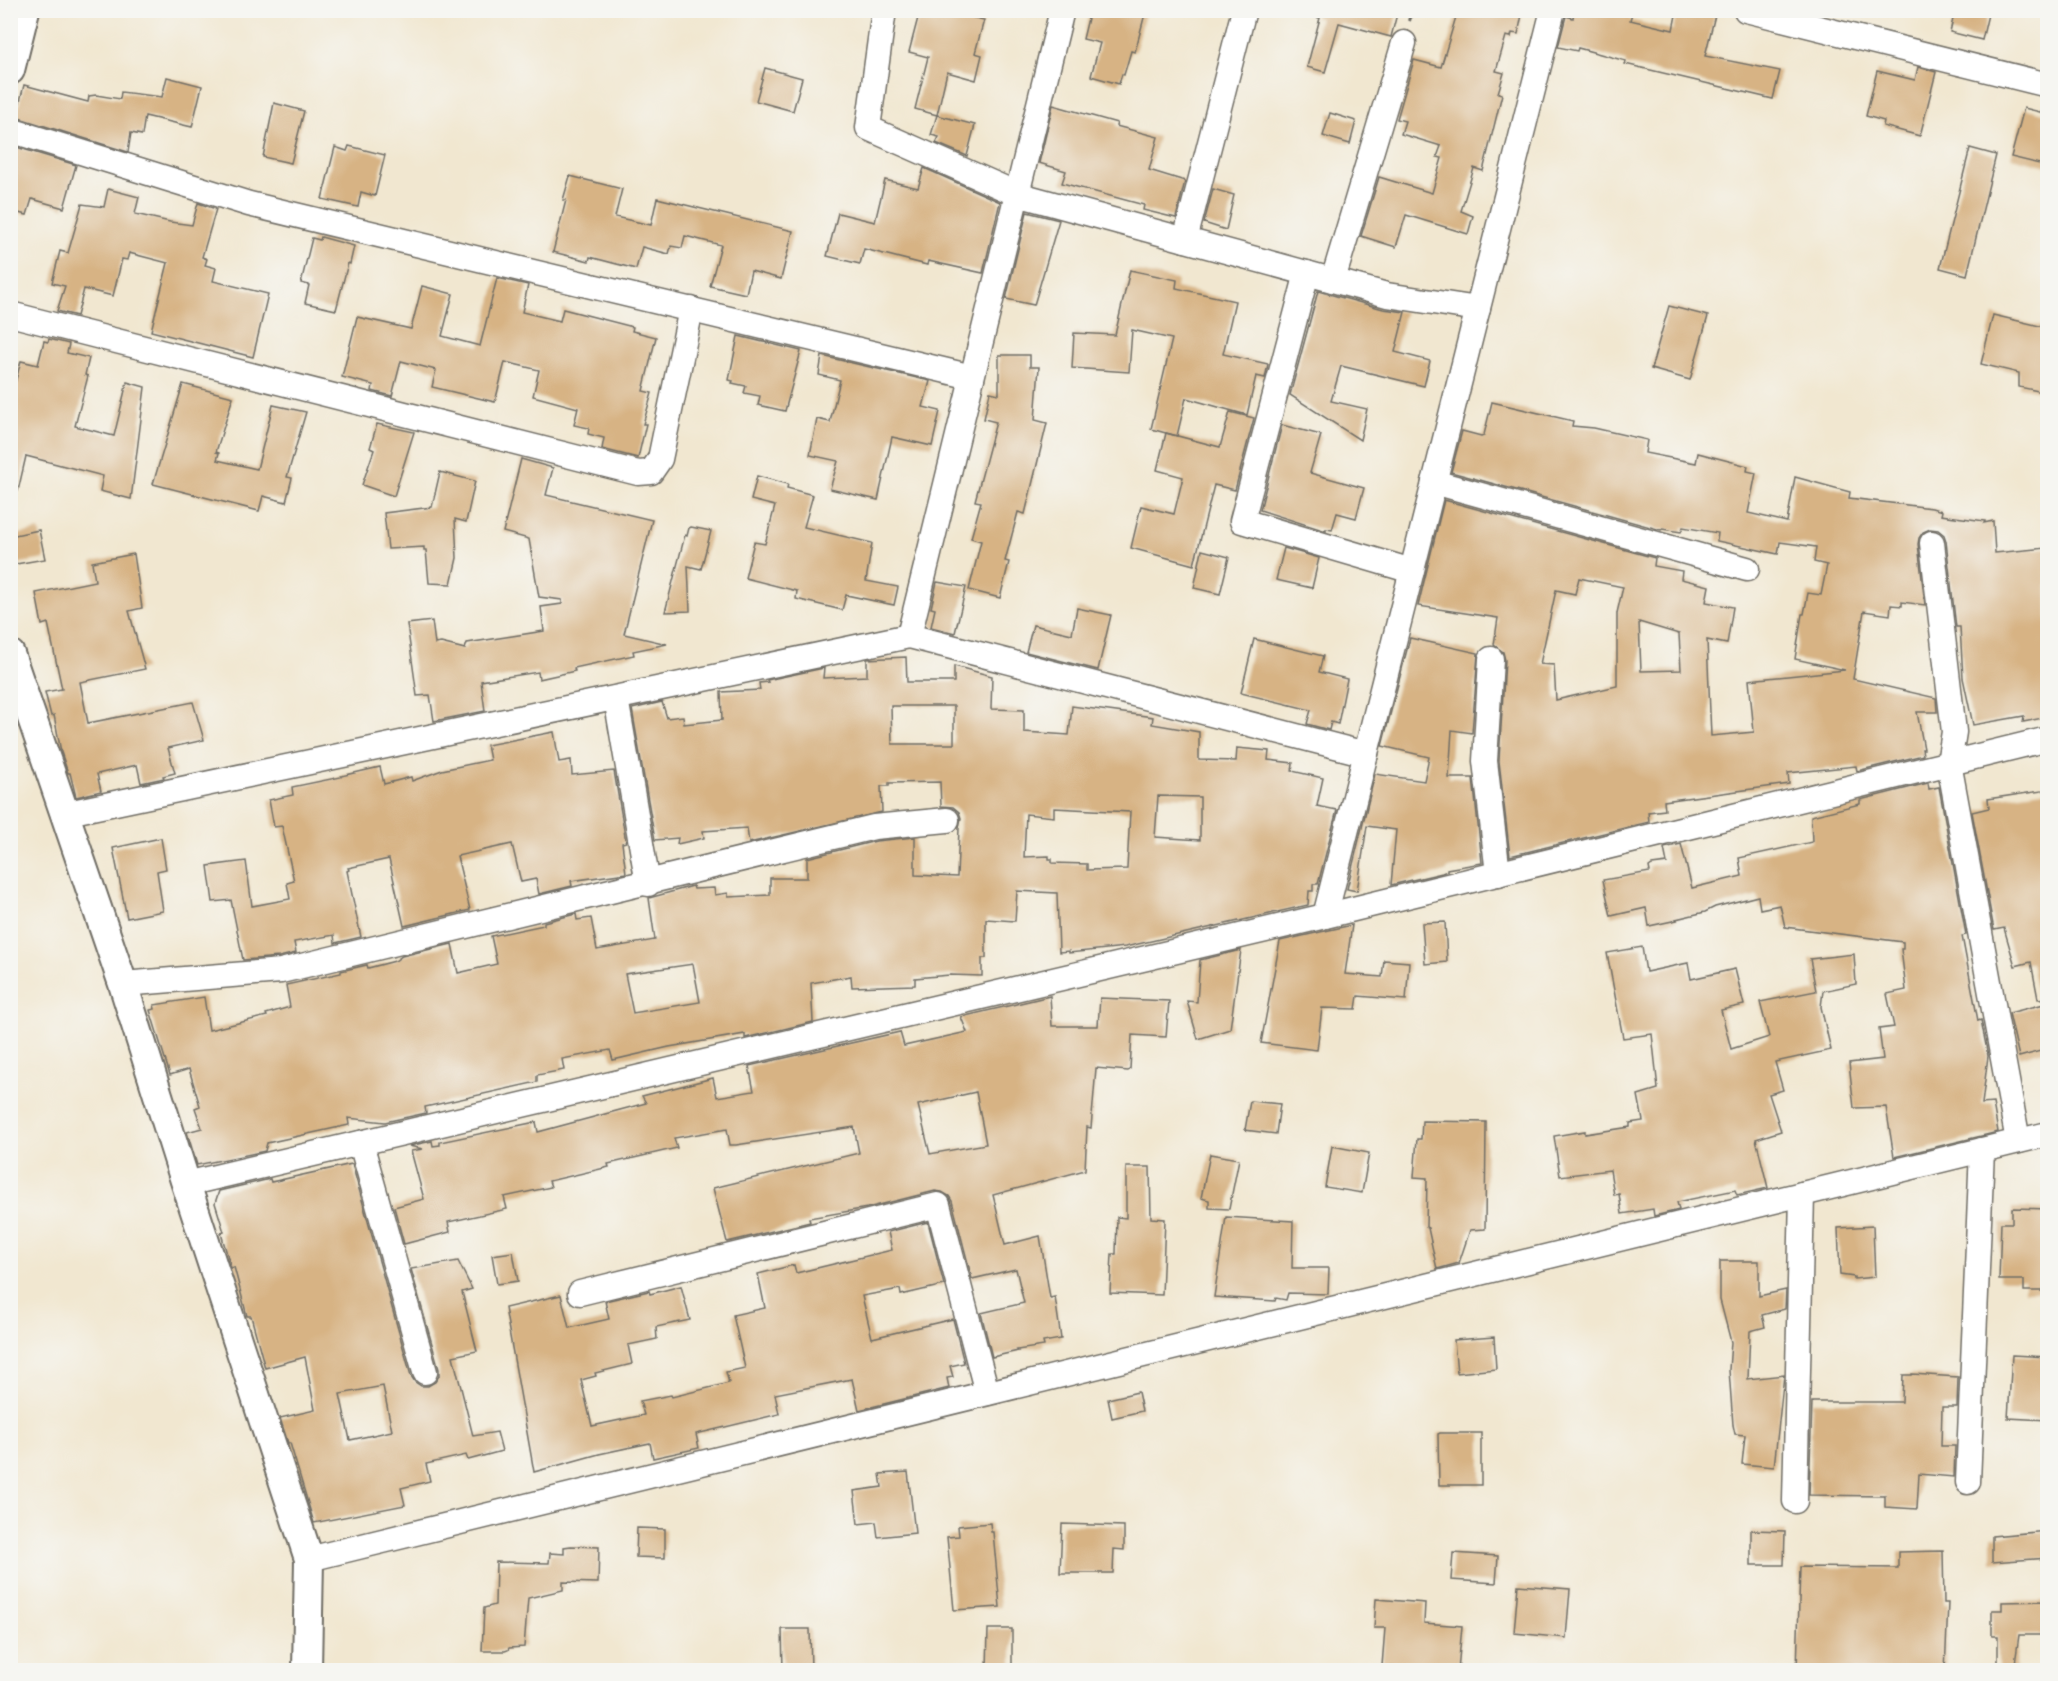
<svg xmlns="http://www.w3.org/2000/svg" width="2058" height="1681" viewBox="0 0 2058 1681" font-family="Delius,sans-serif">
	<rect width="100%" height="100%" fill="#f6f6f2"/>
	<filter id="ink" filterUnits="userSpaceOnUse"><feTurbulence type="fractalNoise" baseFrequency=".0167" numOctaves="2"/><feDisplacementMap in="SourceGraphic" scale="12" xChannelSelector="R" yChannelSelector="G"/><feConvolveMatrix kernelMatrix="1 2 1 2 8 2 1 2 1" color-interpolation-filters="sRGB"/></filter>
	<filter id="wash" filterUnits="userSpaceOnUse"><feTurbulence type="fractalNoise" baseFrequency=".008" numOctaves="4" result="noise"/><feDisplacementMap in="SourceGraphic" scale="24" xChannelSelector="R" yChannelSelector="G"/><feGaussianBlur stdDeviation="1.35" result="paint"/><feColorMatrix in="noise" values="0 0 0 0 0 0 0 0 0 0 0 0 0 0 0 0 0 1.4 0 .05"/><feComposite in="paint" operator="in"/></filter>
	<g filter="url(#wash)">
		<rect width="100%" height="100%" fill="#f1e7d0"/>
		<g id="blocks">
			<g fill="#d7b384" fill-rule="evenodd">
				<path d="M920,10H940L984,20L975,53L982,55L976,80L947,72L937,115L915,109L928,57L909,52Z"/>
				<path d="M1090,10H1146L1135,52L1131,51L1124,75L1122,74L1119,84L1091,76L1100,43L1083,39Z"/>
				<path d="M1316,10H1398L1391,37L1339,23L1325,72L1307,67L1320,18L1315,17Z"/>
				<path d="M1458,10H1523L1518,34L1512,33L1511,37L1506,36L1496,71L1504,73L1498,93L1502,94L1483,171L1474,168L1461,211L1473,216L1468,234L1406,215L1396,247L1361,236L1379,177L1432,193L1442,158L1437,157L1441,146L1401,134L1405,121L1397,119L1414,60L1441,67Z"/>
				<path d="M1574,10H1633L1630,20L1673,30L1677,10H1697L1715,15L1705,56L1780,71L1773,99L1625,64L1626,61L1578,48L1577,51L1558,47L1566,16L1573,18Z"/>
				<path d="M1955,10H1989L1982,40L1950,32Z"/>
				<path d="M1918,67L1936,72L1920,136L1883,126L1884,121L1866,116L1877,71L1915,80Z"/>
				<path d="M765,68L802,78L793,111L756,101Z"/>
				<path d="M167,77L202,86L192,127L145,116L142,135L131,133L128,152L16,117L24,85L88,102L89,96L96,95L120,99L121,92L162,97Z"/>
				<path d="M274,103L304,111L291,163L263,157Z"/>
				<path d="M1053,105L1117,123L1116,126L1158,137L1149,170L1185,181L1176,218L1143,210L1144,205L1062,183L1066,171L1039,163Z"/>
				<path d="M2024,108L2048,114V166L2011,157Z"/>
				<path d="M1330,113L1356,121L1350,144L1323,136Z"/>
				<path d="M937,115L975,125L967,156L936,143L939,137L931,135Z"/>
				<path d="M13,146L76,165L64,208L32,199L27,215L10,211V156Z"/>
				<path d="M349,146L385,155L375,196L361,192L358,207L322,199L335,147L347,151Z"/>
				<path d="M1970,148L1996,155L1967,275L1940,268Z"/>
				<path d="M924,168L1000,202L983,273L928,261L927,265L864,249L860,264L827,256L838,213L875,222L885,180L918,188Z"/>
				<path d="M570,176L622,189L615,217L651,225L657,198L793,231L781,279L751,271L746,294L710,286L721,245L685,236L682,248L671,246L669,254L642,247L636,269L590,257L589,261L553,252L566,200H563Z"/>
				<path d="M108,189L139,197L135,214L170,222L192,225L198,203L216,209L202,257L207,259L205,265L216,268L213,281L268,294L253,357L151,331L168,263L129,253L127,260L122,259L113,296L84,289L77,316L57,311L65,286L52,283L60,251L68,253L82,204L104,207Z"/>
				<path d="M1213,189L1234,195L1226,230L1204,223Z"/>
				<path d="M1027,212L1059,220L1034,305L1006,299Z"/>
				<path d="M321,237L354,246L350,264L348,263L336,310L305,303L309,285L301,283L312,238L320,240Z"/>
				<path d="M1130,270L1177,280L1176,288L1235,301L1223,354L1268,364L1265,378L1256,376L1247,415L1186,398L1177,436L1151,429L1172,339L1132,330L1129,372L1072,368L1074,333L1115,335Z"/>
				<path d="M497,278L528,285L522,312L560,321L563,309L633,327L632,331L656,337L643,391L652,393L643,424H646L638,458L602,449L604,438L588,434L589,428L574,425L578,408L533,396L539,370L505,362L495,402L432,387L436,370L401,361L392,396L372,391L373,385L342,377L357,317L411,329L422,286L453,294L442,336L480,346Z"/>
				<path d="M1318,291L1383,309L1405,312L1395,352L1430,361L1424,386L1341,366L1331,401L1367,409L1360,440L1290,395Z"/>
				<path d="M1669,306L1708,316L1690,380L1651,369Z"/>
				<path d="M1993,315L2048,328V393L2019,387V373L1981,364Z"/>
				<path d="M738,336L801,351L785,411L758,405L760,396L744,393L746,386L732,383L733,381L729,380Z"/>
				<path d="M49,339L69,344L67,353L89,358L85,375L88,376L75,426L114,436L127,382L145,387L131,499L100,491L103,476L26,456L18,491L10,490V402L21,361L38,365L44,341L48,342Z"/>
				<path d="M999,355H1030V367H1039L1035,420L1047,423L1025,514L1018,512L1005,561L1009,562L1000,598L969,590L981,541L971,538L981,502L975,501L996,422L984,419L990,392L999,394Z"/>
				<path d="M822,356L930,381L923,407L940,411L932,446L892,437L878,500L830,489L838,461L810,455L817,419L830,422L840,380L819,375Z"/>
				<path d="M183,384L233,397L216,452L219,453L217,460L257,469L273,405L306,412L287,477L292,478L286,502L263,496L259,511L153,484Z"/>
				<path d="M1492,402L1573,421L1572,426L1594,428L1647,440L1645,453L1696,463L1698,453L1748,466L1747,471L1756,473L1748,513L1787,522L1795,477L1850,492L1849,498L1932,508L1942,511L1941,515L1985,521L1984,523L1993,521L1995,553L2047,548L2048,717L2023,722L2024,716L1973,725L1963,678L1960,627H1956L1946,541L1944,535L1938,530L1930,529L1923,532L1919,538L1918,544L1925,605L1902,602V606L1891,605L1890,615L1864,611L1853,679L1936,698L1937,712H1917L1924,749H1922L1923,755L1857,771L1856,766L1788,773L1789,784L1664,801L1665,810L1648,812L1649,822L1510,856L1499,761L1505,660L1503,652L1494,645L1498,618L1418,606L1444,500L1655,558L1654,566L1682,571L1681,579L1709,586L1706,602L1733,607L1727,644L1707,640L1711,736L1754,732L1749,680L1845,670L1795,659L1802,614H1804L1808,593L1821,595L1827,565L1814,562L1816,547L1780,542L1778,554L1717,541L1718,533L1683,527L1681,532L1662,529L1661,530L1451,472L1462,431L1481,436L1484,435ZM1579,578L1623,587L1617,613V686L1556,700L1554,665L1540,664L1556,590L1575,594ZM1639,622L1679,634L1681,670L1641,671Z"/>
				<path d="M1230,412L1254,418L1235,490L1214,485L1194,565L1131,548L1141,506L1174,514L1183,477L1157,470L1166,433L1220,447Z"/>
				<path d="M377,424L414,432L394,496L362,485L374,450L370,448Z"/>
				<path d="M1282,425L1321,435L1310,473L1364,488L1356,518L1337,513L1332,530L1326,529V531L1260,510Z"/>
				<path d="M521,459L553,468L546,495L652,520L624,634L667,644L633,651L634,655L574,668L575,671L539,679L538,672L481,681L485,711L434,721L430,695L417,696L407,624L432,621L435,644L441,643L465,649L467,643L544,631L541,607L562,604V600L539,597L529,539L503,532Z"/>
				<path d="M440,472L475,481L466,522L455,519L457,558L451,584L429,583L426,550H424V547L388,549L384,513L432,507Z"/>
				<path d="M757,476L788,484L787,488L813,495L804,527L872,543L866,581L898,587L894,605L846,595L842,610L796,599L797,591L745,578L754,542L765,544L775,506L751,500Z"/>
				<path d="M691,527L711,531L701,569L688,566L690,611L665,612L685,535L687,536L689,528Z"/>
				<path d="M39,530L45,559L10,565V536Z"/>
				<path d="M1284,548L1319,558L1312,588L1276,580Z"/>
				<path d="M1202,550L1229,557L1220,594L1194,588Z"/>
				<path d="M134,554L142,608L129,611L145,669L80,682L88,723L193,702L204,740L168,748L175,773L163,776L164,778L141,783L137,765L97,774L101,791L76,797L70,773H68L61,752L54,715L51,716L45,692L62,689L48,623L42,625L36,593L95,581L92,562Z"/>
				<path d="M937,582L966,587L955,633L931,627L935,609L931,608Z"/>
				<path d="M1077,608L1111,615L1098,670L1026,652L1033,625L1072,634Z"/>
				<path d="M1410,638L1478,653L1472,733L1452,730L1449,778H1473L1482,863L1447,869V871L1442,873L1391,885L1396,830L1367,826L1357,891L1347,889L1375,774L1424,781L1429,757L1382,746Z"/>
				<path d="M1254,639L1323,656L1319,672L1347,679L1338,724L1331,722L1329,730L1307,724L1311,710L1241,693Z"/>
				<path d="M906,657L907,682H954V666L992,676L991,709L1024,710V732L1069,735L1072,706L1153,717L1152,724L1199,732V760L1236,761L1237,748L1269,751L1268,760L1293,763L1292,771L1323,778L1317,806L1337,810L1318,884H1313V891H1309L1308,905L1125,947L1069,953V951L1059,952L1057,893L1017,891L1015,921L986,919V958H982V976L950,975L915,978V985L852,987L851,976L811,983L813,1022L745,1038V1034L669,1047L613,1060L610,1050L562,1059L564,1070L537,1075V1082L425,1107L426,1113L385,1122L348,1118L349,1125L267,1143L265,1151L197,1165L187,1132L202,1128L195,1108L200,1106L189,1069L170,1075L150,1010L155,1009L154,1005L204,997L209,1030L267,1016L266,1014L290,1007L286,985L341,973V971L367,965L368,968L395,961L402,956L452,944L458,973L497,964L491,936L544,925V922L576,914L577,920L591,918L597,950L655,940L649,898L693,886L694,889L714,888L715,895L728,893V897L770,895V878H807V858L876,841L915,837V875L957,877L959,828L961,818L959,812L953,807L941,806L940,782L889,783V786H881L882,812L749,843L747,828L703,831L704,838L677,844L678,838L655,840L632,709L662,702L667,718L683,716L684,724L722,720L721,692L760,690L759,683L768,682L767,680L824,668L823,678L867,676V659ZM891,706H954V744H892ZM1158,796L1200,797V840L1155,837ZM1054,808L1130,812L1127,869L1087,870V864L1052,863V859H1049V856L1024,857L1026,814L1054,817ZM693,964L700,1002L633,1013L625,974Z"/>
				<path d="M554,732L559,762L571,760L572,775L614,771L626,842L622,843L626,873L571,881L572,886L539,894L536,879L521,882L512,844L457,856L470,910L404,926L389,859L348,868L349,870L347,871L361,937L335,943L334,935L294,942L296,953L279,957L243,960L231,900L213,902L208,866L246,861L252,906L290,899L287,883L294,881L282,826L274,827L269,800L293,795L292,787L341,777V776L380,767L384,784L411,777L412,781L442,770L490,760L487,745Z"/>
				<path d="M1928,783L1929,789L1939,787L1966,935L1962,936L1978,1021L1981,1020L1988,1056L1982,1104L1993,1103L1998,1132L1894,1157L1886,1107L1854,1108L1849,1063L1883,1059L1879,1029L1894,1027L1887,994L1906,990L1901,949H1903V942L1785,927L1780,905L1760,909L1758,896L1715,907L1705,912L1676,919L1677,920L1649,926L1646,908L1611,916L1603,880L1650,872L1649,867L1652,865L1667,863L1664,848L1681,844L1692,888L1742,876L1739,858L1812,842L1811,816L1860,804V800Z"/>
				<path d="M2048,790V998L2038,999L2031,962L2015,966L2004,928L1994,930L1972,812L1989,808L1988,799Z"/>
				<path d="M161,838L166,869L157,871L163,911L127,918L113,848Z"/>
				<path d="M1445,922L1447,962L1425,964L1422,923Z"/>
				<path d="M1352,925L1345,974L1382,977L1384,960L1409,962L1406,1000L1358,996L1356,1009L1322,1008L1317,1050L1261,1043L1280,941Z"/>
				<path d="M1642,947L1646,972L1688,963L1691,979L1735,969L1744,1005L1721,1010L1731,1049L1769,1037L1760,1002L1816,991L1810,959L1854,954L1856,984L1823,991L1821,1007L1831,1050L1775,1062L1783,1090L1769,1094L1781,1131L1756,1139L1768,1188L1737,1195L1735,1190L1677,1202L1679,1210L1654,1216L1653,1209L1622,1214L1619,1194L1614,1195L1610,1170L1560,1176L1554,1136L1585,1131V1134L1630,1127V1123L1643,1121L1638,1095L1658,1089L1652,1034L1623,1038L1607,953Z"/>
				<path d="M1241,950L1230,1029L1198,1039L1187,1001L1197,1002L1200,960Z"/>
				<path d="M1050,996L1052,1026H1098L1100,998L1169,1001L1166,1037L1132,1035L1130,1069L1128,1071L1096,1068L1091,1128L1087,1127L1085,1170L993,1195L1005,1245L1040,1236L1050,1298L1055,1297L1061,1339L1043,1342L1044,1346L1017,1350L1018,1351L992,1357L981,1313L1024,1303L1016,1269L972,1279L952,1201L949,1196L942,1192L935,1191L867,1208L809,1218L810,1222L727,1242L713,1188L859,1153L854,1127L736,1145H730L727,1129L674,1138L677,1148L608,1164L609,1167L549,1181L551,1187L504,1197L507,1209L448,1222L450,1232L404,1244L394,1207L424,1199L411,1151L423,1149L409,1146L432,1141L433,1146L440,1145V1142L536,1122L538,1132L646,1103L642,1096L713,1078L717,1097L754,1091L749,1066L900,1032L904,1046L967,1032L961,1017ZM976,1092L986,1144L930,1154L918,1105Z"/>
				<path d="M2048,1003V1049L2019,1057L2009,1013Z"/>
				<path d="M1250,1101L1280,1104L1276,1134L1245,1130Z"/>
				<path d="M1422,1121L1486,1122L1485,1229L1470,1230L1459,1263L1437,1269L1428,1228L1426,1227L1427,1178L1414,1177L1417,1139H1421Z"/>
				<path d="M1332,1146L1369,1153L1362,1193L1325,1187Z"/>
				<path d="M1210,1154L1239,1159L1229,1209L1209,1208V1200L1201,1198Z"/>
				<path d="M352,1164L411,1376L415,1382L421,1386H428L435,1382L439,1376V1369L411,1269L458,1261L472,1289L462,1292L477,1351L453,1356L473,1436L497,1432L502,1451L468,1460L466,1455L426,1464L430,1481L401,1488L405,1505L314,1523L290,1443H288L280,1418L315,1410L305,1357L265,1368L251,1316H247L234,1267L231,1268L221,1233L224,1232L215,1203L219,1191L270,1179L271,1182ZM383,1386L392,1431L350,1440L340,1394Z"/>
				<path d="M1126,1167H1150L1151,1218L1165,1219L1162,1295L1110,1293L1112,1254H1116L1117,1217L1126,1218Z"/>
				<path d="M2012,1208L2048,1209V1291H2024V1280H1999L2001,1223H2012Z"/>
				<path d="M1226,1217L1293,1221L1292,1268H1329L1328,1294L1288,1293L1286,1300L1276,1298L1275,1301L1214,1297Z"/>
				<path d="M928,1222L944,1285L901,1295L900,1289L862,1296L872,1338L953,1319L964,1363L950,1366L953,1377L947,1378L949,1388L859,1410L852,1379L775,1394L779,1414L696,1434L699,1448L653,1458L650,1443L599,1454L534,1472L505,1308L561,1295L569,1328L609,1319L605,1301L649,1291L650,1294L681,1286L690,1320L656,1327L657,1339L628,1345L632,1364L595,1373L596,1376L581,1380L592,1426L644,1415L640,1401L671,1395L672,1397L729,1383L726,1372L745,1368L733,1315L765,1308L758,1274L794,1265L796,1273L892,1250L888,1232Z"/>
				<path d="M1873,1226L1875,1277L1854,1279V1277L1840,1275L1838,1228Z"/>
				<path d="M513,1252L518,1281L497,1284L492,1255Z"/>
				<path d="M1720,1261H1759V1296L1786,1290L1785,1309L1762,1315L1765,1327L1750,1331L1748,1379L1784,1375L1774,1467L1742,1464L1745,1435L1735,1434L1733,1425L1729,1370L1731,1342L1720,1300Z"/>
				<path d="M1494,1337L1496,1369L1457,1373L1454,1340Z"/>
				<path d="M2012,1355L2048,1357V1420L2008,1418Z"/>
				<path d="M1912,1374L1958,1377L1957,1407H1942L1941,1446H1955L1954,1477L1919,1474L1917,1509L1885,1507V1496L1809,1495L1812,1402H1902L1903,1375H1912Z"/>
				<path d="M1138,1392L1142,1411L1112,1418L1108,1399Z"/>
				<path d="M1440,1433H1481V1485H1439L1438,1434Z"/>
				<path d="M908,1472L915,1533L878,1537L876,1522L858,1524L854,1491L882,1487L880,1474Z"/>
				<path d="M990,1523L991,1532H993L1000,1607L954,1610L947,1537L959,1536L958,1526Z"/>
				<path d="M1062,1524L1124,1526V1550L1114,1549L1113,1573H1060Z"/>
				<path d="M637,1528L665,1529V1558L636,1557Z"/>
				<path d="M1751,1530L1785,1531L1784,1565H1751Z"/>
				<path d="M2048,1531V1558L1992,1562V1536Z"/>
				<path d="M571,1546L599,1547L598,1583L563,1582V1590L528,1598L524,1647L509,1648L508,1650L505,1651H482L484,1608L495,1605L496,1562L549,1563L550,1553L564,1554V1547Z"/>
				<path d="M1943,1551L1944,1603H1948L1945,1671H1797L1800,1567L1898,1568V1552Z"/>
				<path d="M1453,1553L1498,1556L1496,1583L1451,1580Z"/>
				<path d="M1518,1585L1570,1589L1566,1638L1514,1633Z"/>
				<path d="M1376,1599L1425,1603L1424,1623L1462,1626L1458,1670L1382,1666L1385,1628H1374Z"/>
				<path d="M2048,1601V1635H2019L2014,1671H1998V1636H1992V1610H2002V1602Z"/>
				<path d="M782,1629H810L811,1671H783Z"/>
				<path d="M988,1629H1012V1671H987Z"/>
			</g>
		</g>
	</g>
	<g filter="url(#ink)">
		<use href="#blocks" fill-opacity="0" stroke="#706d65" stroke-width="1.5"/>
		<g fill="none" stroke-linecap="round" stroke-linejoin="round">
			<g stroke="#706d65" stroke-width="27">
				<g id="minor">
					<path d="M884,10L868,128L1017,194L1387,295L1478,309"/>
					<path d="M1746,10L2048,85"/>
					<path d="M10,130L249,204L972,377"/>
					<path d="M1185,240L1244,10"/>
					<path d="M1307,273L1242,521L1412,571"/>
					<path d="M1333,280L1404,43"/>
					<path d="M10,314L638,473L651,472L660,459L691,309"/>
					<path d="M1434,482L1747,569"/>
					<path d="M1932,543L1954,732L1949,763L2018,1141"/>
					<path d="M909,636L1062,10"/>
					<path d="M1491,659L1485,761L1498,874"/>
					<path d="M616,698L648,884"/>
					<path d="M63,814L909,636L1366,754"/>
					<path d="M1325,916L1553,10"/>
					<path d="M123,984L281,971L874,827L947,820"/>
					<path d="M361,1143L425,1372"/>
					<path d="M186,1184L1325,916L2048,739"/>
					<path d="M580,1293L938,1205L987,1393"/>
					<path d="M1968,1482L1982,1150"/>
					<path d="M1795,1501L1802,1194"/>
					<path d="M309,1559L2048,1134"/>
				</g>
			</g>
			<g stroke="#706d65" stroke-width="32">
				<g id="tertiary">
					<path d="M10,70L25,10"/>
					<path d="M10,654L123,984L186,1184L309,1559L307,1670"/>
				</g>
			</g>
			<path stroke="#706d65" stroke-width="4" stroke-dasharray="4.5 4.5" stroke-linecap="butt" d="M1409,21L1412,10"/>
			<use href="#minor" stroke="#fff" stroke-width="24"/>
			<use href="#tertiary" stroke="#fff" stroke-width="28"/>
		</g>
	</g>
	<rect width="2058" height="1681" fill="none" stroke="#f6f6f2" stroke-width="36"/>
</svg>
